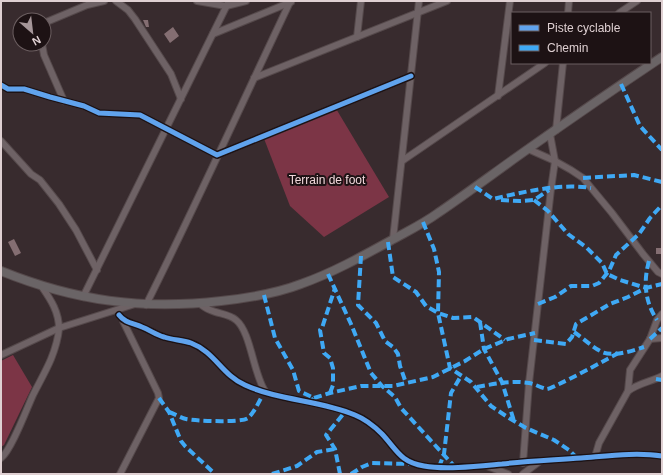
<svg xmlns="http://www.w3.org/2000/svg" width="663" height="475" viewBox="0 0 663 475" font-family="Helvetica,sans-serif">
	<rect width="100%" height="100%" fill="#382b2e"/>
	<g fill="#7c3546">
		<path d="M335,107L389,197L324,237L290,206L263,136Z"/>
		<path d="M13,355L32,387L4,445L1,447V361Z"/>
	</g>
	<g fill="#846e72">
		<path d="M143,20H148L149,27H146Z"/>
		<path d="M173,27L179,36L170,43L164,34Z"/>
		<path d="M14,239L21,253L15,256L8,242Z"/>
		<rect x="656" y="248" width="6" height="6"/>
	</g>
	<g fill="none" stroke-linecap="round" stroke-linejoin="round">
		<g stroke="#55494b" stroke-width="8">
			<g id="minor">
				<path d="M116,1L128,10L135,19L171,74L181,99"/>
				<path d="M197,1L226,6L246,1"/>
				<path d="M568,13L569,1"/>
				<path d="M619,13L637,1"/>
				<path d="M44,23L87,5L104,1"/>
				<path d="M213,34L291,2"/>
				<path d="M357,37L361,1"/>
				<path d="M42,44L44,55L64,101"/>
				<path d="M254,78L447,1"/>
				<path d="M1,85L8,89H24L50,97L84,106L99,113L140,115L217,155L411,76"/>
				<path d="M498,96L510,1"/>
				<path d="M556,130L563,63"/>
				<path d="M1,141L31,174L40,180L59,204L76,230L97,270"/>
				<path d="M528,149L555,161L571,170L583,178L612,213L643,254L658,272L662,274"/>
				<path d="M402,161L545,63"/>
				<path d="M393,239L419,1"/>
				<path d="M83,297L229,1"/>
				<path d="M200,304C203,306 207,309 210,310C219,314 229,314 236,320C251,332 253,373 265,391"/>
				<path d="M146,305C196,205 242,103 290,2L286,1"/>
				<path d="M119,315C125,323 133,323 142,327C150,330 156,335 164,337C173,340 182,340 191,343C215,352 222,375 245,385C280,401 320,400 355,415C365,419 375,427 382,434C397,450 400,462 424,466C446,470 480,466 502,464C528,461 555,460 581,458C607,456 636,452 662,456"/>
				<path d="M650,339L662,338"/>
				<path d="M1,355L59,328L135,304"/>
				<path d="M628,391C639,383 650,382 662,376"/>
				<path d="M595,457L599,443L628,391L630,370L650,339L657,320L662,314"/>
				<path d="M1,458C11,451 27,408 33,395C39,383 46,371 51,359C55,349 58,340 59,329C59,312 51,300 42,287"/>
				<path d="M523,463L529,383L551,189L555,161L550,134"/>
				<path d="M487,466L508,474"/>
				<path d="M120,474L159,398L158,393L123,321"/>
				<path d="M523,474L540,461"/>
			</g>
		</g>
		<g stroke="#55494b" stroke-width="10">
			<path id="secondary" d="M1,271C75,301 142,310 221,301C248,298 275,294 301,284C332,273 361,257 390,241C406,232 423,224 438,213C469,192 498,170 528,149C572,118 617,87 662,57"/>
		</g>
		<use href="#minor" stroke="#6e6265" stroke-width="6"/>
		<use href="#secondary" stroke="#6a6466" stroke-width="8"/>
		<g stroke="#3fa9f5" stroke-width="4" stroke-dasharray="8 4" stroke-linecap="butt">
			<path d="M621,84L640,126L662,150"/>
			<path d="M583,178L634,175L662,182"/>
			<path d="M475,187L493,199C523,192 560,183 591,188"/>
			<path d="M501,200L520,201L534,200L549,190"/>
			<path d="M534,200L548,211L568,234L586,247L602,263L607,274L620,280L646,288"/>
			<path d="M423,222L434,249L439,272L438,313L450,368L471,382L491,406L509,418L526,428L554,440L569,450L577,458"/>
			<path d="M388,242L393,277L416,292L426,306L438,313L453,318L473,317L505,340"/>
			<path d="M361,256L358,305L376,323L385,341L393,347L398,354L400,366L406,383"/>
			<path d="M649,261C643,282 645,302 657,320"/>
			<path d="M328,274L351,324L371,373L382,386L395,397L401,408L455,467"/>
			<path d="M264,295L275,338L293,370L299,391L314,398L311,401"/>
			<path d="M538,304L555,297L571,286H592L599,283L609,271L616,255L639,234L650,218L662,205"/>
			<path d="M480,322L484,349L502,382L514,421"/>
			<path d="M574,332C583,338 592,347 602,352C614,357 632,351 644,347"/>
			<path d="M650,339L662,328"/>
			<path d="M534,340L566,344L572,337L576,324L610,304L628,297L646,288L662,284"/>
			<path d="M656,379L662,380"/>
			<path d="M477,387C494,384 511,380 529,383C535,384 541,388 547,389C552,389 610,358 618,353"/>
			<path d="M330,393L333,385V368L330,358L324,353L320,330L322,328L335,288"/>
			<path d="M159,398L169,412L181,441L185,446L215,474"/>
			<path d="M314,398L330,393L361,386H393L433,377L465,361L484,349L508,339L535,333"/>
			<path d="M169,412C175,414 181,418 186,419C196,421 242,423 248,418C255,412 260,399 265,391"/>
			<path d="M439,467L444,454L451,393L461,376"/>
			<path d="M272,474L297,466L317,452L335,449"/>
			<path d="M340,474L335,449L326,435L345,412"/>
			<path d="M351,474L362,467L372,463L410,464"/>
		</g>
		<g stroke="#1d1214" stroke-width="8">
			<g id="cycleway">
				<path d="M1,85L8,89H24L50,97L84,106L99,113L140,115L217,155L411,76"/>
				<path d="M119,315C125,323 133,323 142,327C150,330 156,335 164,337C173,340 182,340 191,343C215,352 222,375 245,385C280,401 320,400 355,415C365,419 375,427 382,434C397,450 400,462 424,466C446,470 480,466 502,464C528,461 555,460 581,458C607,456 636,452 662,456"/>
			</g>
		</g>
		<use href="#cycleway" stroke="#60a3ed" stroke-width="5"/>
	</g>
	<g text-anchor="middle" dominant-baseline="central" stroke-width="4" stroke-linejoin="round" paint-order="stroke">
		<g font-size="12" fill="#f0d7da" stroke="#1d1214">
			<text x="327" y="180">Terrain de foot</text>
		</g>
	</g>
	<rect width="663" height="475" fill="none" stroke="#dfd0d2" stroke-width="4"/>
	<rect x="511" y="12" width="140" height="52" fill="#1d1214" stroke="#6b5e60"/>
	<rect x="519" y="25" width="20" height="6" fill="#60a3ed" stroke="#6b5e60"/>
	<text x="547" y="32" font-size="12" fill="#dfd0d2">Piste cyclable</text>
	<rect x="519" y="45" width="20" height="6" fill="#3fa9f5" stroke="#6b5e60"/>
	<text x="547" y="52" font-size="12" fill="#dfd0d2">Chemin</text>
	<g transform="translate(32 32) rotate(152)"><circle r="19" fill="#1d1214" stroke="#6b5e60"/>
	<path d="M0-3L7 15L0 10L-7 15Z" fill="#a59699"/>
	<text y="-6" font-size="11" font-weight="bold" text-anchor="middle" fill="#dfd0d2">N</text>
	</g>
</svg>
